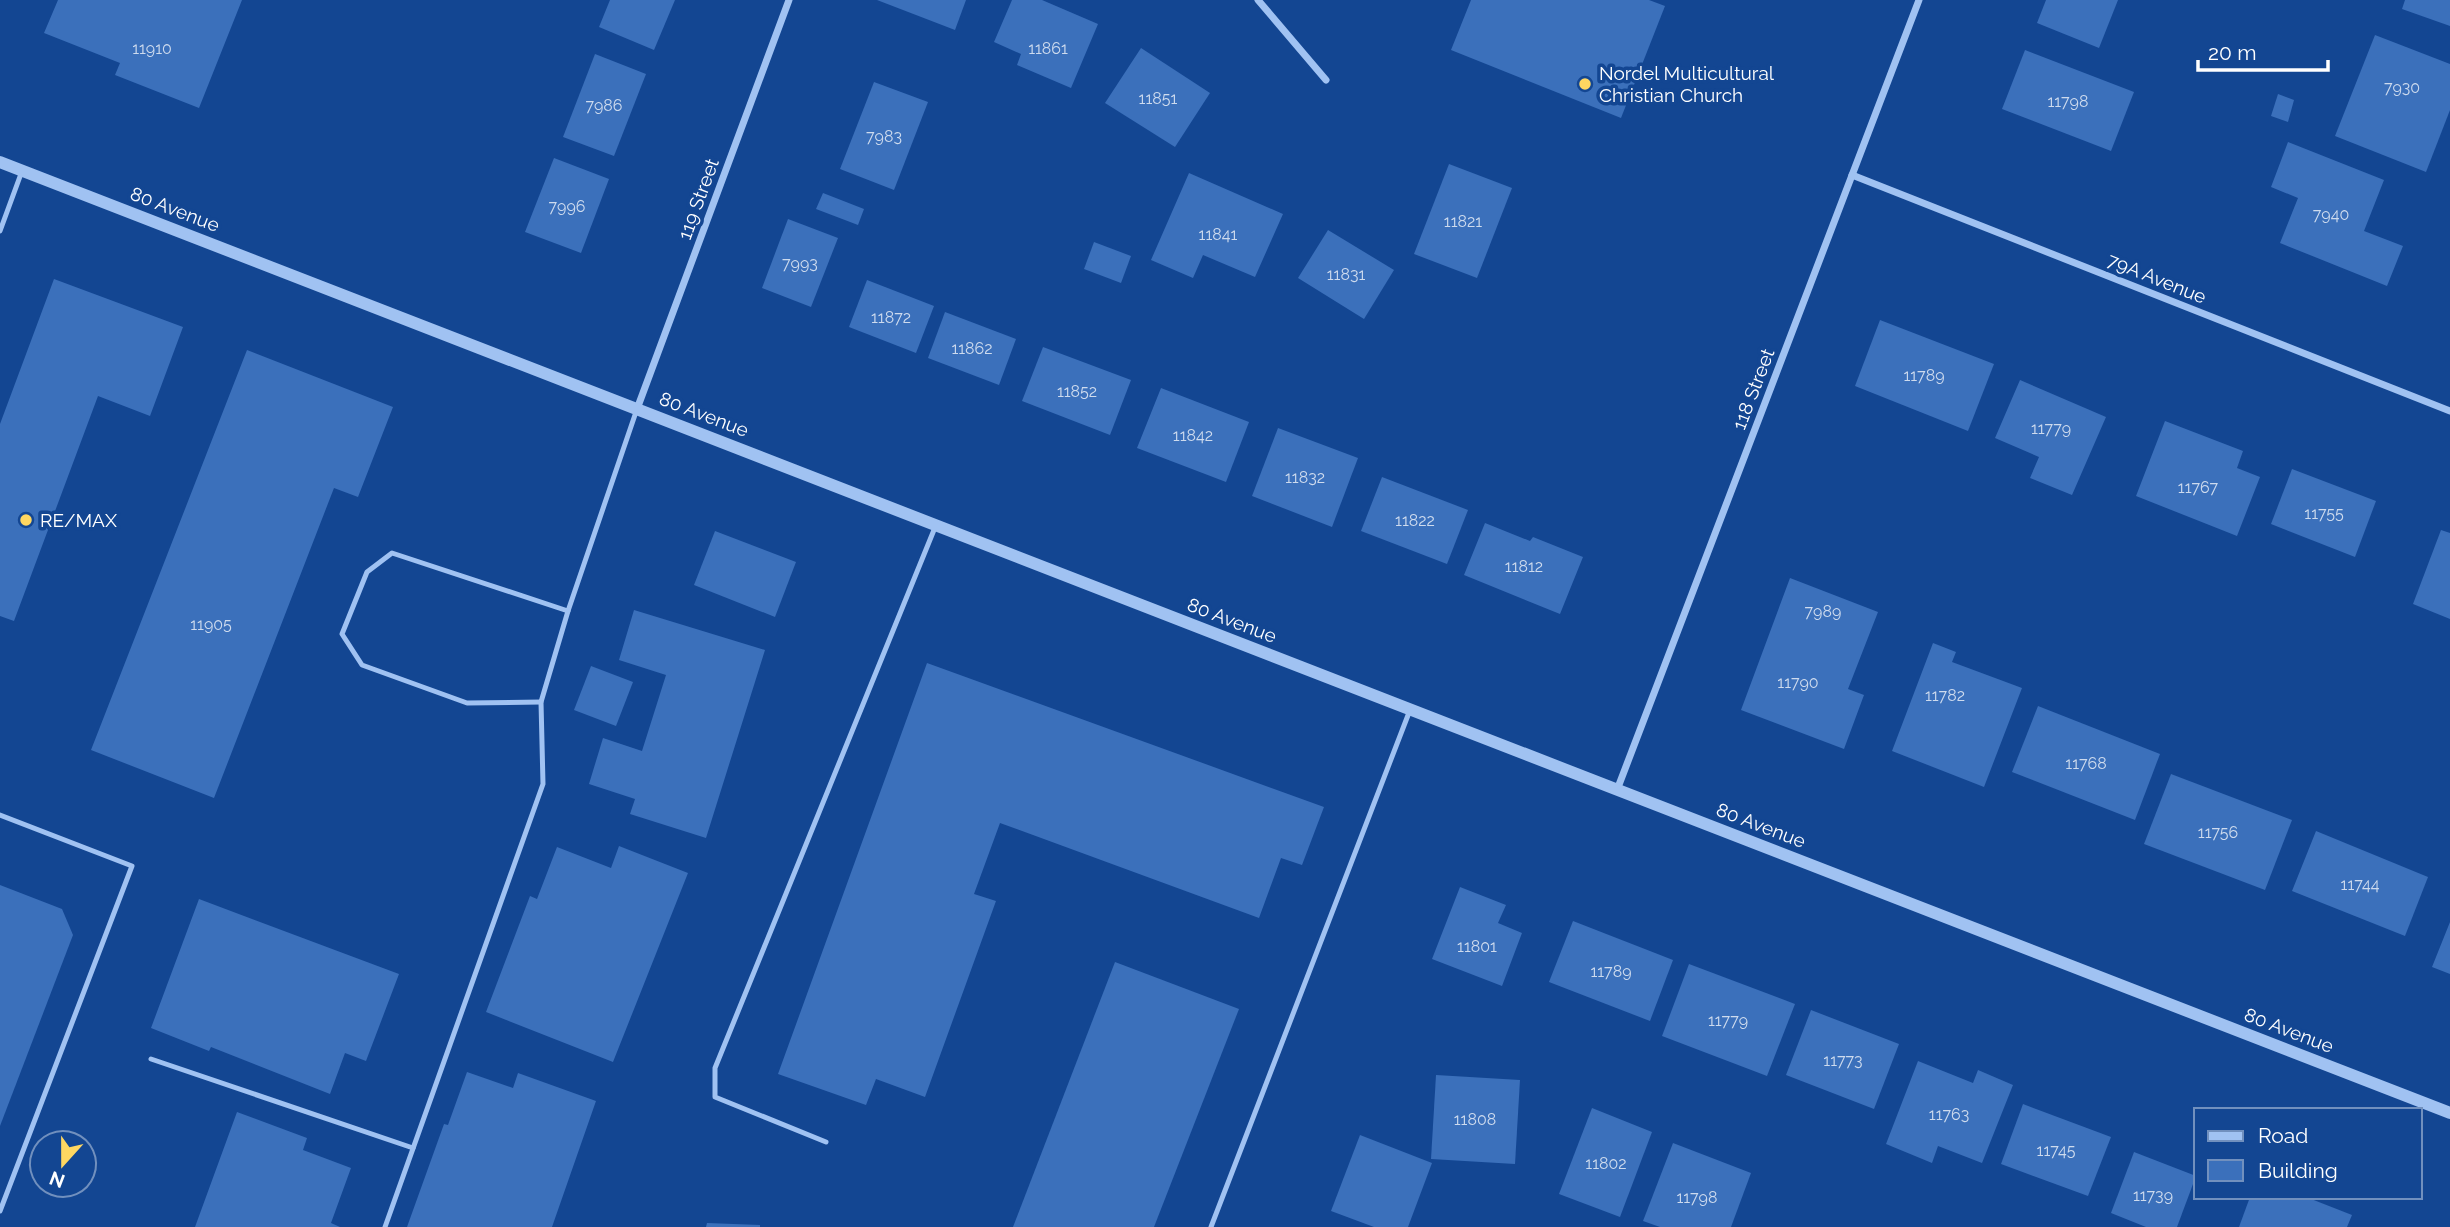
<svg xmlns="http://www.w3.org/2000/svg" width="2450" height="1227" viewBox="0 0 2450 1227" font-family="Raleway,sans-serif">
	<rect width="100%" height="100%" fill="#134692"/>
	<g fill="#3b70bb">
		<path d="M58,0H242L199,108L115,75L120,63L44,33Z"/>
		<path d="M610,0H675L654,50L599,27Z"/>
		<path d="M877,0H966L955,30Z"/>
		<path d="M1012,0H1042L1098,24L1071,88L1017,65L1021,54L994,42Z"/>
		<path d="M1471,0H1649L1665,6L1621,118L1451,50Z"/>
		<path d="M2046,0H2118L2099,48L2037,23Z"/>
		<path d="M2405,0H2450V26L2402,9Z"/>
		<path d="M2375,35L2450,64V110L2426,172L2335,136Z"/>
		<path d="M1141,48L1210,93L1175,147L1105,103Z"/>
		<path d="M2025,50L2134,92L2111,151L2002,109Z"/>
		<path d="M595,54L646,74L614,156L563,137Z"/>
		<path d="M874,82L928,102L894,190L840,169Z"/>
		<path d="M2278,94L2294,100L2288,122L2271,116Z"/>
		<path d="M2288,142L2384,180L2364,231L2403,246L2387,286L2280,243L2298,198L2271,187Z"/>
		<path d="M554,158L609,179L581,253L525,232Z"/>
		<path d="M1449,164L1512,188L1477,278L1414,254Z"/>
		<path d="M1189,173L1283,214L1255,277L1203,255L1193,278L1151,260Z"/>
		<path d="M823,193L864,209L858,225L816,209Z"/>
		<path d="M788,219L838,238L811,307L762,288Z"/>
		<path d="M1328,230L1394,270L1364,319L1298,278Z"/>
		<path d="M1094,242L1131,256L1121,283L1084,269Z"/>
		<path d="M54,279L183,327L150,416L98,396L14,621L0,616V424Z"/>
		<path d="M867,280L934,306L916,353L849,327Z"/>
		<path d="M945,312L1016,339L999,385L928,358Z"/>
		<path d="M1880,320L1994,364L1968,431L1855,386Z"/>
		<path d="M1043,347L1131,380L1110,435L1022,401Z"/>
		<path d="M247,350L393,407L358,497L334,488L214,798L91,750Z"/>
		<path d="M2020,380L2106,417L2072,495L2030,478L2039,457L1995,438Z"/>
		<path d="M1161,388L1249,422L1226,482L1137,448Z"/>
		<path d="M2165,421L2243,451L2237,468L2260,477L2237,536L2136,496Z"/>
		<path d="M1278,428L1358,458L1332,527L1252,496Z"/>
		<path d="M2292,469L2376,501L2355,557L2271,524Z"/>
		<path d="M1382,477L1468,510L1447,564L1361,531Z"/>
		<path d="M1485,523L1530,541L1533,537L1583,557L1560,614L1464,575Z"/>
		<path d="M2441,530L2450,533V619L2413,604Z"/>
		<path d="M715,531L796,562L775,617L694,585Z"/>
		<path d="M1790,578L1878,612L1848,689L1864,695L1844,749L1741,710Z"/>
		<path d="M634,610L765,650L706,838L630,814L635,799L589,784L603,738L642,751L666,675L619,660Z"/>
		<path d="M1933,643L1956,652L1952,662L2022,688L1984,787L1892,751Z"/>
		<path d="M927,663L1324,807L1302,865L1281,858L1259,918L1000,823L974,894L996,901L925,1097L876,1079L866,1105L778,1074Z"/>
		<path d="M591,666L633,682L616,726L574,710Z"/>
		<path d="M2038,706L2160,754L2135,820L2012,772Z"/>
		<path d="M2171,774L2292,820L2265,890L2144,844Z"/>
		<path d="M2316,831L2428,877L2405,936L2292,891Z"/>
		<path d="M619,846L688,873L613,1062L486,1012L530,896L537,899L557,847L611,868Z"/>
		<path d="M0,885L62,909L73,935L0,1126Z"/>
		<path d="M1460,887L1506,905L1498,923L1522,933L1502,986L1432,959Z"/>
		<path d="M199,899L399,974L366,1061L345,1053L330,1094L211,1047L209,1051L151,1028Z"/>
		<path d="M1573,921L1673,960L1650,1021L1549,982Z"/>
		<path d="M2450,922V974L2432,967Z"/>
		<path d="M1115,962L1239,1009L1154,1227H1013Z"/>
		<path d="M1689,964L1795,1004L1767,1076L1662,1036Z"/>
		<path d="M1811,1010L1899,1044L1874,1109L1786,1075Z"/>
		<path d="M1918,1061L1973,1083L1978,1070L2013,1085L1982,1163L1938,1146L1932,1163L1886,1144Z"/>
		<path d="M467,1072L513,1088L518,1073L596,1101L552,1227H407L444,1124L448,1125Z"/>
		<path d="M1436,1075L1520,1080L1515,1164L1431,1159Z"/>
		<path d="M2023,1104L2111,1137L2088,1196L2001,1164Z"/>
		<path d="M1592,1108L1652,1132L1620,1217L1559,1194Z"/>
		<path d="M237,1112L307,1138L303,1150L351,1168L331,1223L340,1227H195Z"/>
		<path d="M1360,1135L1432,1163L1408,1227H1374L1331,1211Z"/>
		<path d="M1673,1143L1751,1173L1731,1227H1660L1643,1221Z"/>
		<path d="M2134,1152L2196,1176L2177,1227H2146L2111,1213Z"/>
		<path d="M2250,1197H2306L2352,1215L2347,1227H2239Z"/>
		<path d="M707,1223L760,1225V1227H706Z"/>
	</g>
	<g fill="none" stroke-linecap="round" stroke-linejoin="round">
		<g stroke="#a0c2f2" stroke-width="5">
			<path d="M0,231L22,171"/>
			<path d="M541,702L467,703L362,665L342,634L367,572L392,553L568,611"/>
			<path d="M0,815L132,866L0,1211"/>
			<path d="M151,1059L413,1148"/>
			<path d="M826,1142L715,1097V1068L936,525"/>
			<path d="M385,1227L543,784L541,702L568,611L637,409"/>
			<path d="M1211,1227L1410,710"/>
		</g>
		<g stroke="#a0c2f2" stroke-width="7">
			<path d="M1258,0L1326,80"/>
			<path d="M1852,175L2450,411"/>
			<path d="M637,409L789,0"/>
			<path d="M1617,790L1919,0"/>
		</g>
		<path stroke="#a0c2f2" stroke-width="12" d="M0,162L2450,1113"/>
	</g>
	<g fill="#ffd761" stroke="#134692" stroke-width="2.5">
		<circle cx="1585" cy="84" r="7"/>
		<circle cx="26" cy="520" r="7"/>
	</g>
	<g text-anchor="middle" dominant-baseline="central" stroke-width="7" stroke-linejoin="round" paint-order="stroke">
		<g font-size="16" fill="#cedbee">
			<text x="152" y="48">11910</text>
			<text x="1048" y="48">11861</text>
			<text x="2402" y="87">7930</text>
			<text x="1158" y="98">11851</text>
			<text x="2068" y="101">11798</text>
			<text x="604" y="105">7986</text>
			<text x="884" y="136">7983</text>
			<text x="567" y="206">7996</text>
			<text x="2331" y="214">7940</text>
			<text x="1463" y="221">11821</text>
			<text x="1218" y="234">11841</text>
			<text x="800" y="263">7993</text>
			<text x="1346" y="274">11831</text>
			<text x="891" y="317">11872</text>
			<text x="972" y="348">11862</text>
			<text x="1924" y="375">11789</text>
			<text x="1077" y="391">11852</text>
			<text x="2051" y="428">11779</text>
			<text x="1193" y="435">11842</text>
			<text x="1305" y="477">11832</text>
			<text x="2198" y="487">11767</text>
			<text x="2324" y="513">11755</text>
			<text x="1415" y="520">11822</text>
			<text x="1524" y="566">11812</text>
			<text x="1823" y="611">7989</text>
			<text x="211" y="624">11905</text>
			<text x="1798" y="682">11790</text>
			<text x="1945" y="695">11782</text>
			<text x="2086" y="763">11768</text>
			<text x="2218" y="832">11756</text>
			<text x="2360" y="884">11744</text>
			<text x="1477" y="946">11801</text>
			<text x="1611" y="971">11789</text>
			<text x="1728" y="1020">11779</text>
			<text x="1843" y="1060">11773</text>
			<text x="1949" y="1114">11763</text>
			<text x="1475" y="1119">11808</text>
			<text x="2056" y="1150">11745</text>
			<text x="1606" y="1163">11802</text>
			<text x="2153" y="1195">11739</text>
			<text x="1697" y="1197">11798</text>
		</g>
		<g font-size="19" fill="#fff" stroke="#134692" text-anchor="start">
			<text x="1599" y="73">Nordel Multicultural<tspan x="1599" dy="22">Christian Church</tspan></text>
			<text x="40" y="520">RE/MAX</text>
		</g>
		<g font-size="19" fill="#fff" stroke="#134692">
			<text transform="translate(698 199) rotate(-70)">119 Street</text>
			<text transform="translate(175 209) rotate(21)">80 Avenue</text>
			<text transform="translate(2157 278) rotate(22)">79A Avenue</text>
			<text transform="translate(1753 389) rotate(-69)">118 Street</text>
			<text transform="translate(704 414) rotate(21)">80 Avenue</text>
			<text transform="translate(1232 620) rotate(21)">80 Avenue</text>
			<text transform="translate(1761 825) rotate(21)">80 Avenue</text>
			<text transform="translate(2289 1030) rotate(21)">80 Avenue</text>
		</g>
	</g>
	<rect x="2194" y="1108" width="228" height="91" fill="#134692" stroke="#7190be" stroke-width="2"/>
	<rect x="2208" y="1131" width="35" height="10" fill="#a0c2f2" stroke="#7190be" stroke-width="2"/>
	<text x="2258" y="1143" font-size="21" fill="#ffffff">Road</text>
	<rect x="2208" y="1160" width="35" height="21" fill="#3b70bb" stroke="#7190be" stroke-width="2"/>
	<text x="2258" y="1178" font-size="21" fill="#ffffff">Building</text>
	<g transform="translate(63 1164) rotate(201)"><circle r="33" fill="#134692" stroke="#7190be" stroke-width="2"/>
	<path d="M0-5L12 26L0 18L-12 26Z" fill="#ffd761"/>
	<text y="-10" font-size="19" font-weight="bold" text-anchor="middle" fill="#ffffff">N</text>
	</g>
	<path d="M2198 60v10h130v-10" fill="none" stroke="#ffffff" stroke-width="3.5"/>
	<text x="2208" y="60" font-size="21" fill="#ffffff" stroke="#134692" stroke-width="5" paint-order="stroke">20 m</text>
</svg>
